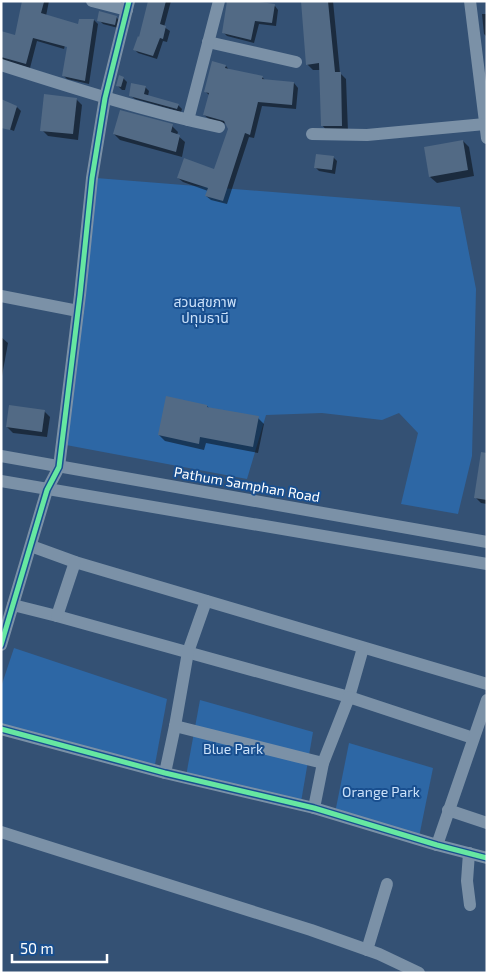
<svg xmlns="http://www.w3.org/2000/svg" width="488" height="974" viewBox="0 0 488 974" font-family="'Exo 2','Noto Sans Thai',sans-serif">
	<rect width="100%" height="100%" fill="#345174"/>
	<g fill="#2d67a5">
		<path d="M96,178L460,207L476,289L472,456L458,514L401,504L418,433L399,413L382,420L322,413L266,415L247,479L66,445Z"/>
		<path d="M14,648L167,699L154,770L1,724V687Z"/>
		<path d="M200,700L313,732L301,802L186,776Z"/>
		<path d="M349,743L433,768L419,837L334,818Z"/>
	</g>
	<g fill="#0007">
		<path d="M23,1H49L46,16L70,26L64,49L37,41L30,68L1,60V32L16,36Z"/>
		<path d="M149,1H171L164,27L170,31L167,42L163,41L157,59L138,53L134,49L140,38Z"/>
		<path d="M303,1H333L340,73L346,79L348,132H328L322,125L320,70H313L307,64Z"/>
		<path d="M275,6L278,10L276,26L259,24L254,43L227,36L223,32Z"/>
		<path d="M482,14H487V37L484,34Z"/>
		<path d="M116,17L120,21L118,28L103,24L99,20Z"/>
		<path d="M94,20L98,24L89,84L67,79L63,75Z"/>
		<path d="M226,66L230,71L262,77L266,81L294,83L298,88L296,109L262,106L254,138L249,137L227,204L211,200L206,196L208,191L183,182L178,178L215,170L229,129L227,124L209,119L204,115L210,96L205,91Z"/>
		<path d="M123,78L127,82L125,90H122L118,86Z"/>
		<path d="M145,87L149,91L148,96L178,105L182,109L181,112L135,99L131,96Z"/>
		<path d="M76,99L82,105L78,140L48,136L42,130Z"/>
		<path d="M17,107L21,111L14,131L1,126Z"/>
		<path d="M172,126L178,132L177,135L185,142L182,157L120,140L114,134Z"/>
		<path d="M463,141L469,147L474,176L437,183L430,177Z"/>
		<path d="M333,157L337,161L335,174L319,171L315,167Z"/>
		<path d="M1,337L8,343L2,376H1Z"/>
		<path d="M207,406L209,408L258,418L264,424L258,453L206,443L204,450L165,441L159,435Z"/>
		<path d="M44,411L50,417L47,437L13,433L7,427Z"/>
		<path d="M487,469V504L481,503L475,497Z"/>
	</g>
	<g fill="#526a85">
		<path d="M22,1L44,2L41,13L78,24L79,19H94L85,81L62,76L67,47L33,38L26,64L1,57V31L15,35Z"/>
		<path d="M148,1H166L160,24L166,26L163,39L160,38L153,56L133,50L138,36L139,37Z"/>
		<path d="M227,1H253L275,4L272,23L255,21L251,40L222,33Z"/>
		<path d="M301,1H328L335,72H341L342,126H321L319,63L306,65Z"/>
		<path d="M99,11L117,16L115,25L97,21Z"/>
		<path d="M212,61L226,65L225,68L263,76L262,79L294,82L292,105L258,102L250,135L245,133L223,201L205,196L208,188L177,178L184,158L214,169L228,129L224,121L203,115L209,93L204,92Z"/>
		<path d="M119,75L124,77L121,87L116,86Z"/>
		<path d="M131,83L146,86L144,94L179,104L177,109L129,96Z"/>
		<path d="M44,94L77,98L73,134L40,131Z"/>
		<path d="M1,99L17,106L10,130L1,128Z"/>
		<path d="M120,110L173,124L171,132L180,135L176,152L113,134Z"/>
		<path d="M463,140L468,170L429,177L424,147Z"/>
		<path d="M316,154L334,156L332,170L314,168Z"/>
		<path d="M166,396L207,405V407L259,416L253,447L200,437L199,444L158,435Z"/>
		<path d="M9,405L45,410L42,432L6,427Z"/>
		<path d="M481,452L487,453V500L474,498Z"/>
	</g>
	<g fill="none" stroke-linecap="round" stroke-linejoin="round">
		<g stroke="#7b91a7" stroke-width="12">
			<path d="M92,1L127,10"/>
			<path d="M470,1L487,138"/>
			<path d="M208,42L296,62"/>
			<path d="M1,65C73,88 145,111 219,127"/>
			<path d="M188,120L219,1"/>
			<path d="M312,134L367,135L485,124"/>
			<path d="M1,296L78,311"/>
			<path d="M1,456L487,542"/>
			<path d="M1,481L487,564"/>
			<path d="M31,546L75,562L487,684"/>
			<path d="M13,605L57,616L349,697L363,648"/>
			<path d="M57,616L75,562"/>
			<path d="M1,645L47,490L59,467L80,295L92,178L105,98L129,1"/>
			<path d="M175,726L323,763"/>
			<path d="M1,729L165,773L314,808L437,845L487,858"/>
			<path d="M165,773L175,726L188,652L206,601"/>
			<path d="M314,808L323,763L349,697L473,738"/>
			<path d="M448,810L487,823"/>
			<path d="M1,832L311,930L379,954L419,973"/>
			<path d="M437,845L487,700"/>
			<path d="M469,853L467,881L470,905"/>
			<path d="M367,950L387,884"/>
		</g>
		<g stroke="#194f8f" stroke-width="8">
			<g id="cycleway">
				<path d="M1,645L47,490L59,467L80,295L92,178L105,98L129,1"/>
				<path d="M1,729L165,773L314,808L437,845L487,858"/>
			</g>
		</g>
		<use href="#cycleway" stroke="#66e7a1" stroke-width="5"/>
	</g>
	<g text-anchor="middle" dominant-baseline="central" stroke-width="4" stroke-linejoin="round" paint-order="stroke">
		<g font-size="14" fill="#cce2fa" stroke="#194f8f">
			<text x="205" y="301">สวนสุขภาพ<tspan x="205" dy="16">ปทุมธานี</tspan></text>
			<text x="233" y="748">Blue Park</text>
			<text x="381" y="791">Orange Park</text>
		</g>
		<g font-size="14" fill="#fff" stroke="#194f8f">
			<text transform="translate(247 484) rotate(10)">Pathum Samphan Road</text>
		</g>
	</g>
	<rect width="488" height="974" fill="none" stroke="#ffffff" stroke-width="5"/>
	<path d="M12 954v8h95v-8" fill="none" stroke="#ffffff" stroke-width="2.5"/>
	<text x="20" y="954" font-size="15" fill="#ffffff" stroke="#194f8f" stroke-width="4" paint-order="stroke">50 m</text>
</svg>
